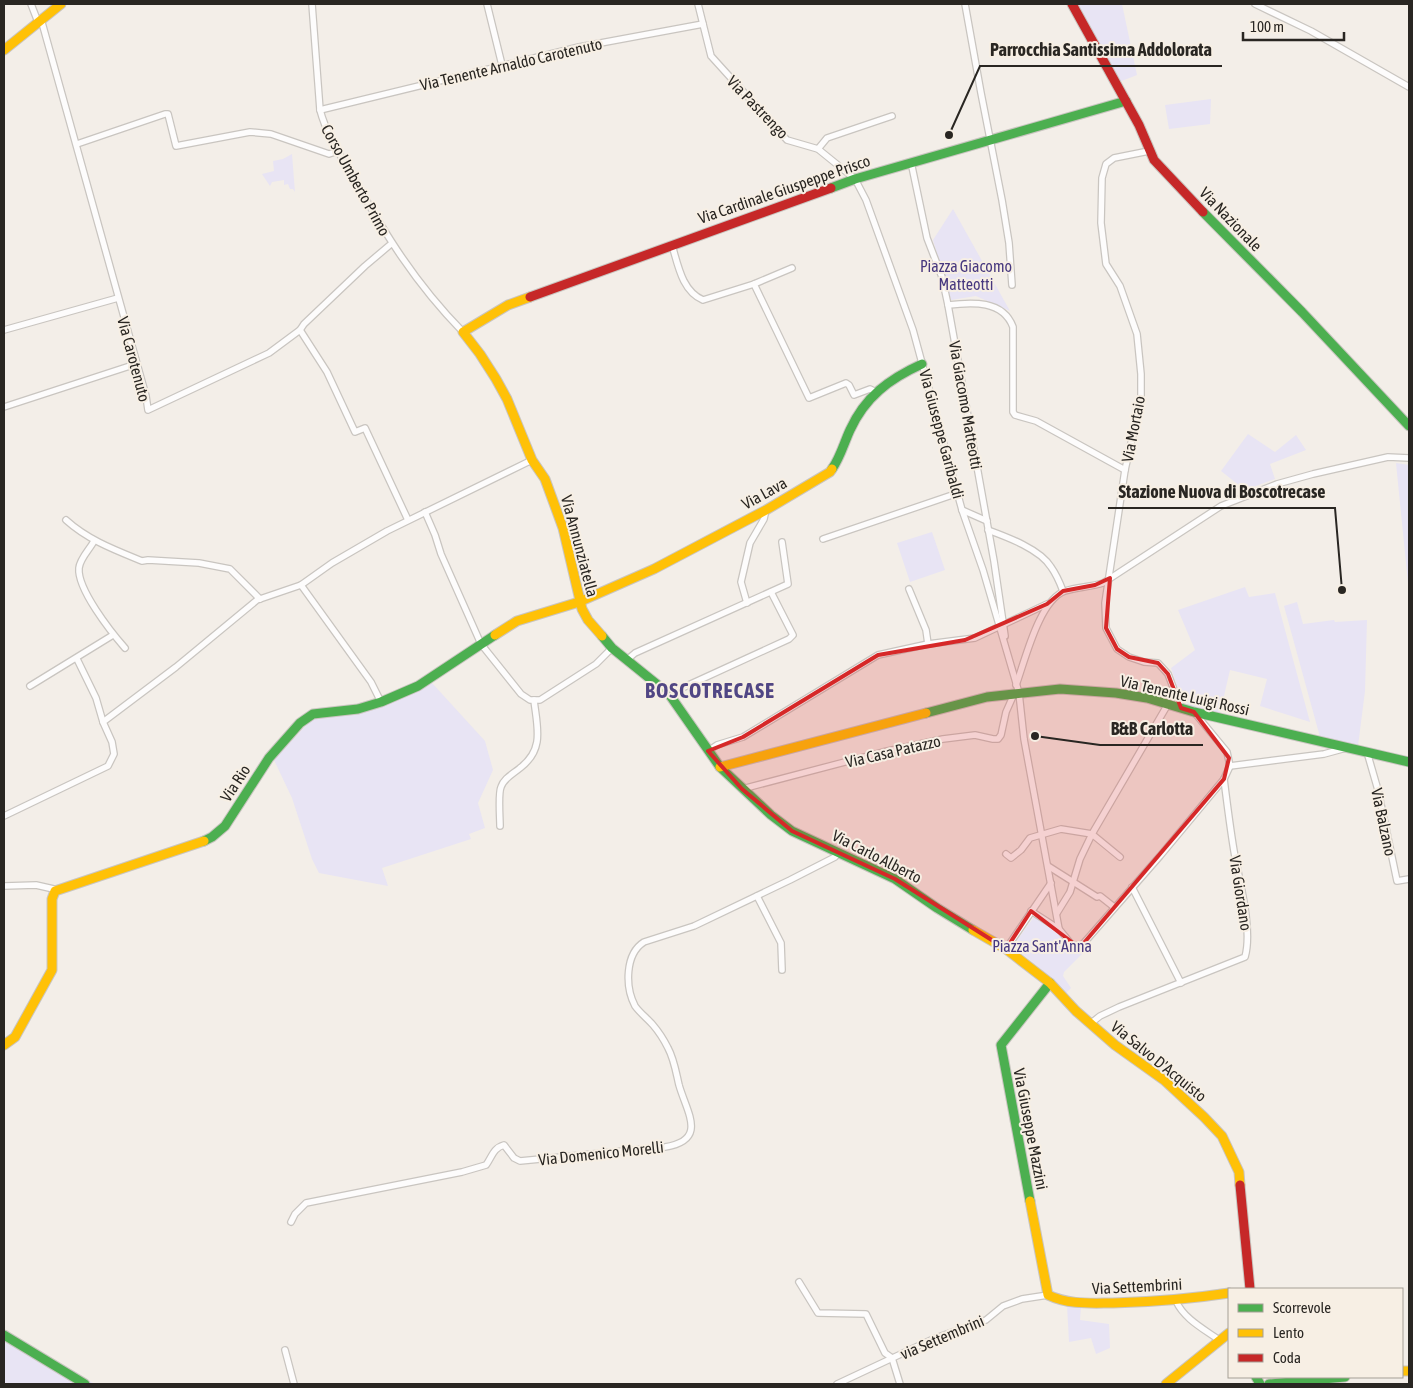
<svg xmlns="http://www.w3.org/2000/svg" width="1413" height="1388" viewBox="0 0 1413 1388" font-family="'Asap Condensed',sans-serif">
	<rect width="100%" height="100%" fill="#f3eee8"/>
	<g fill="#e8e4f4">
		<path d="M1077,4H1122L1137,75L1119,82Z"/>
		<path d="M1211,99L1210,124L1169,129L1165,105Z"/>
		<path d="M292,154L295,192L293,189H290L288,184L284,185V180L272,182L270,186L262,174L274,171L273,161L283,159Z"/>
		<path d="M953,209L1010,311L976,296L951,300L933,240Z"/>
		<path d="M1248,434L1275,452L1296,435L1306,450L1270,464L1275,479L1245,490L1221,471Z"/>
		<path d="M1396,463L1409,465V583H1408Z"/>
		<path d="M932,532L945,570L910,582L897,543Z"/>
		<path d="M1245,587L1249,597L1275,593L1310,722L1260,706L1267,679L1230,670L1220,713L1191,707L1180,694L1171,668L1195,650L1178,610Z"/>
		<path d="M1297,602L1303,624L1334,620L1335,622L1367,620L1365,691L1358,746L1320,737L1284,606Z"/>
		<path d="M432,683L485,741L493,770L478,803L485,828L469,834L471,839L382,868L388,886L319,873L312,859L292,798L274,760L311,720L323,717L355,715L380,708Z"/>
		<path d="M1034,917L1062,937L1064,948L1072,954L1082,948L1085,951L1064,972L1063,976L1071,988L1066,993L1052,978L1013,946Z"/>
		<path d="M1067,1305L1081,1306L1080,1320L1109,1324L1110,1348L1096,1354L1091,1338L1069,1342Z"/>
		<path d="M4,1331L95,1384H4Z"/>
	</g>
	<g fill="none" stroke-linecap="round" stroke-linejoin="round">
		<g stroke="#c9c5c0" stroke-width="8">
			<g id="street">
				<path d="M31,4L38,22"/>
				<path d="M312,4L320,110C326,133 340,155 352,175C385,234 415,283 463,332"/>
				<path d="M487,4L502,65"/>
				<path d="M698,4L711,56L787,140L818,149L855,179L866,200L913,330L962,510L983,570L1019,693L1024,739L1059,929"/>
				<path d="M965,4L981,93L1002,200L1009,243L1012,285"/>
				<path d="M1255,4L1311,31L1409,87"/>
				<path d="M41,19L146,396L148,410L269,353L300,330L304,324L365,266L391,244"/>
				<path d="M320,110L579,47L703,24"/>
				<path d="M77,144L165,114H168L176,146L250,132L271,134L329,154L338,151"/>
				<path d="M818,149L827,138L892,116"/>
				<path d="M1149,151L1114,158L1106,164L1102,178L1101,223L1106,264L1120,286L1137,334L1141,374V398L1125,470L1105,603L1106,628L1117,649L1129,657L1144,662L1158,663L1168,674L1181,708"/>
				<path d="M911,162L927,238L942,277L948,305L994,561L1005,636"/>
				<path d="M672,245C678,265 682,291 703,300L754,284L792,268"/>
				<path d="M754,284L809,398L846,383L849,385L854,395L870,389L876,392"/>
				<path d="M948,305C972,302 1003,300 1013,327V412L1015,415L1036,421L1125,470"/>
				<path d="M4,330L118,298"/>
				<path d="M300,330L327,372L355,432L365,428L408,520"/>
				<path d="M4,407L136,364"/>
				<path d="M962,510L987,521"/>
				<path d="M425,512L435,535L441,554L481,644L521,694L530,700H540L596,664L612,648"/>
				<path d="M66,520C88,540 115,550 142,561L148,560L199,563L230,569L260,599"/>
				<path d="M988,530C1007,537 1040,549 1051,567C1056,574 1060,583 1063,591"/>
				<path d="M823,539L958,493"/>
				<path d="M94,541C90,549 80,558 79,568C77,589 111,632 125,648"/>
				<path d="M301,585L371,682L381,702"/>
				<path d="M909,589L926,630L928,644"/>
				<path d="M747,603L741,582L750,543L764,519L766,510"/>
				<path d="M77,659L96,698L103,722"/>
				<path d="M628,659L635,653L788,584L782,542"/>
				<path d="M1016,685C1025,661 1039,600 1065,591C1077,587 1090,587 1103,583L1221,506L1277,484L1313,474L1388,457L1409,458"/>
				<path d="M30,686L113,635"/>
				<path d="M669,694L789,639L793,635L771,592"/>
				<path d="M708,751L717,745L743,737L878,655L928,644L975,638L1047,604"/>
				<path d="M1367,752L1378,790L1397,881L1409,879"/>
				<path d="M1230,766L1324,754L1346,748"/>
				<path d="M742,789L883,752L943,739L975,735L993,739H998L1001,735L1006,712L1014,694"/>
				<path d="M4,816L108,766L114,754L112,742L103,722L176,667L257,600L301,585L332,563L387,531L532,460"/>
				<path d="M500,826C500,817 498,794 501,787C504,778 513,774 520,768C545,749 537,727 534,700"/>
				<path d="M1006,854L1011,858L1021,850L1030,838L1061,829L1092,834L1120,857"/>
				<path d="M1048,866L1097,897L1100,896L1114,907"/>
				<path d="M4,886L36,885L58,890"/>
				<path d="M1132,887L1181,983"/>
				<path d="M757,896L781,943L782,970"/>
				<path d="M1031,911L1059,929L1072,945L1077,946L1083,944L1160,856L1224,779L1230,766L1227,752L1194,712"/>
				<path d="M1057,913L1070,892L1080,859L1092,834L1168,704"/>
				<path d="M1006,949L1051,883"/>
				<path d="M1090,1024L1100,1016L1119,1007L1245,957C1253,929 1239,880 1234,851C1230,827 1227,803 1224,779"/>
				<path d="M291,1222L295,1214L306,1203L462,1172L486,1165C492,1157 493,1148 504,1145L514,1158L520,1161L665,1147C708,1140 687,1113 679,1085C676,1072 674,1059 668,1048C664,1040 659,1032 653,1025C648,1019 640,1013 635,1006C625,987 625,954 644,942L694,926L790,880L835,857L839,852"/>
				<path d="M799,1282L818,1313L866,1314L885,1353L892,1358L900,1384"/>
				<path d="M1176,1301C1184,1319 1204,1329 1219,1340"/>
				<path d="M285,1350L294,1384"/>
				<path d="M837,1384L933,1339L986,1320L1003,1306L1022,1299L1048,1295"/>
			</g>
		</g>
		<g stroke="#c9c5c0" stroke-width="11">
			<g id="fast">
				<path d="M831,188L855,179L1126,101"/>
				<path d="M1203,212L1302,312L1409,426"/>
				<path d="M832,469C840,458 844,443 850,430C865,397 889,379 922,364"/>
				<path d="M602,636L612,648L669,694L720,767L771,815L792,831L895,879L937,908L973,930"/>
				<path d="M926,713L987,697L1060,689L1116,693L1147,698L1194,712L1409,762"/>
				<path d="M204,841L212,837L225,826L269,758L300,723L313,714L358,709L381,702L418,686L495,635"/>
				<path d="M1030,1201L1001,1045L1050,983"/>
				<path d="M4,1335L85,1384"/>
				<path d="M1256,1377L1260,1384"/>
				<path d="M1269,1384L1345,1377"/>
			</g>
		</g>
		<g stroke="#c9c5c0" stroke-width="11">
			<g id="slow">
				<path d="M4,50L61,4"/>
				<path d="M530,297L508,305L463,332L480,354L496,379L507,399L532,460L545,479L563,528L582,609L588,620L602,636"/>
				<path d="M495,635L517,621L579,602L654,569L766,510L830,472L832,469"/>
				<path d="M720,767L926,713"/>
				<path d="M973,930L1006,949L1050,983L1076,1011L1115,1045L1164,1080L1204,1117L1222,1136L1239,1172L1240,1185"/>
				<path d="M4,1045L15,1037L52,970V899L55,891L204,841"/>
				<path d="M1030,1201L1048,1295C1069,1305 1091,1303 1113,1303C1152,1302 1190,1299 1229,1293"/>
				<path d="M1402,1371H1409"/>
				<path d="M1166,1384L1229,1333"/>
			</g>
		</g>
		<g stroke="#c9c5c0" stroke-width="11">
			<g id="jam">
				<path d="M1072,4L1139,125L1154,160L1203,212"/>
				<path d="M530,297L831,188"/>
				<path d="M1240,1185L1250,1289"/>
			</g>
		</g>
		<use href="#street" stroke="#fdfcfc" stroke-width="5.5"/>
		<use href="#fast" stroke="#4caf50" stroke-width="9"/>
		<use href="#slow" stroke="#ffc107" stroke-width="9"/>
		<use href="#jam" stroke="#c62828" stroke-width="9"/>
	</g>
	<path fill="#d62828" fill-opacity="0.2" stroke="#d62828" stroke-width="4" stroke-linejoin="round" d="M1110,578L1106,628L1117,649L1129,657L1158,663L1168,674L1181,708L1194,712L1229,758L1224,779L1083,944L1077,946L1031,911L1006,949L895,879L792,831L742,789L708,751L743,737L878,655L965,640L1047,604L1063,591L1095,585Z"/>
	<g text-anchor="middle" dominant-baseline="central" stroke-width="4" stroke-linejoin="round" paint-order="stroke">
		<g font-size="16" fill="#292622" stroke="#f7efe4">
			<text transform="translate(511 64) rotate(-13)">Via Tenente Arnaldo Carotenuto</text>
			<text transform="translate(758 107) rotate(46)">Via Pastrengo</text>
			<text transform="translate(356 180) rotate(61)">Corso Umberto Primo</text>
			<text transform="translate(784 189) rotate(-19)">Via Cardinale Giuspeppe Prisco</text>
			<text transform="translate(1231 219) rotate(46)">Via Nazionale</text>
			<text transform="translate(134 359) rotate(75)">Via Carotenuto</text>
			<text transform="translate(966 405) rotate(80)">Via Giacomo Matteotti</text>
			<text transform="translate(1133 429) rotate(-79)">Via Mortaio</text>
			<text transform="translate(942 434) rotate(75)">Via Giuseppe Garibaldi</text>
			<text transform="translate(764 493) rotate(-29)">Via Lava</text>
			<text transform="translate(580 546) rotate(75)">Via Annunziatella</text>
			<text transform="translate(1185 695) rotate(13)">Via Tenente Luigi Rossi</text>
			<text transform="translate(893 751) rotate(-13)">Via Casa Patazzo</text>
			<text transform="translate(235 783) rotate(-57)">Via Rio</text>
			<text transform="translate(1384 822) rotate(78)">Via Balzano</text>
			<text transform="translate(877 856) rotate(27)">Via Carlo Alberto</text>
			<text transform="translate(1241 893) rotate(81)">Via Giordano</text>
			<text transform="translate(1159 1061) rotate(39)">Via Salvo D'Acquisto</text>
			<text transform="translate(1031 1129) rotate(79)">Via Giuseppe Mazzini</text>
			<text transform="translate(601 1153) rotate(-6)">Via Domenico Morelli</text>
			<text transform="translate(1137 1286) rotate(-3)">Via Settembrini</text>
			<text transform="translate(942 1337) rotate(-23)">via Settembrini</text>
		</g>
		<g font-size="16" fill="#47387f" stroke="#f7efe4">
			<text x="966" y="266">Piazza Giacomo<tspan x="966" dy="18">Matteotti</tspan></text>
			<text x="1042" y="946">Piazza Sant'Anna</text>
		</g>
		<g font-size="21" font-weight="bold" letter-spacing="1" fill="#514684" stroke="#f7efe4">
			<text x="710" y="690">BOSCOTRECASE</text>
		</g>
	</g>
	<path fill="none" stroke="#292622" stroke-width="2" d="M949 135L980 66H1222M1342 590L1335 508H1108M1035 736L1100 745H1203"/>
	<g fill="#292622" stroke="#f7efe4" stroke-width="2">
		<circle cx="949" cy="135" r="5"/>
		<circle cx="1342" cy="590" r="5"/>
		<circle cx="1035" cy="736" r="5"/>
	</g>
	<g font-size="18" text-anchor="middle" font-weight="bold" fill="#292622" stroke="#f7efe4" stroke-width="4" stroke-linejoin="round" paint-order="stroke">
		<text x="1101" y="56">Parrocchia Santissima Addolorata</text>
		<text x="1222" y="498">Stazione Nuova di Boscotrecase</text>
		<text x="1152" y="735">B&amp;B Carlotta</text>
	</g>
	<rect width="1413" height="1388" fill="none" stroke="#292622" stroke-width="10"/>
	<rect x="1228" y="1288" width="175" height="90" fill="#f7efe4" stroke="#a59f96"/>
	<rect x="1238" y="1304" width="25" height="8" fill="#4caf50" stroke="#a59f96"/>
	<text x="1273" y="1313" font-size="15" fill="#292622">Scorrevole</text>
	<rect x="1238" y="1329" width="25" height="8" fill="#ffc107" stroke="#a59f96"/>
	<text x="1273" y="1338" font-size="15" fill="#292622">Lento</text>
	<rect x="1238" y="1354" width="25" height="8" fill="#c62828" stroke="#a59f96"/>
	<text x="1273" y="1363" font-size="15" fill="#292622">Coda</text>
	<path d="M1243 32v8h101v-8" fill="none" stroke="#292622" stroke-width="2.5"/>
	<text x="1250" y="32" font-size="15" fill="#292622" stroke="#f7efe4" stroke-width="4" paint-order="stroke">100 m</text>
</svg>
